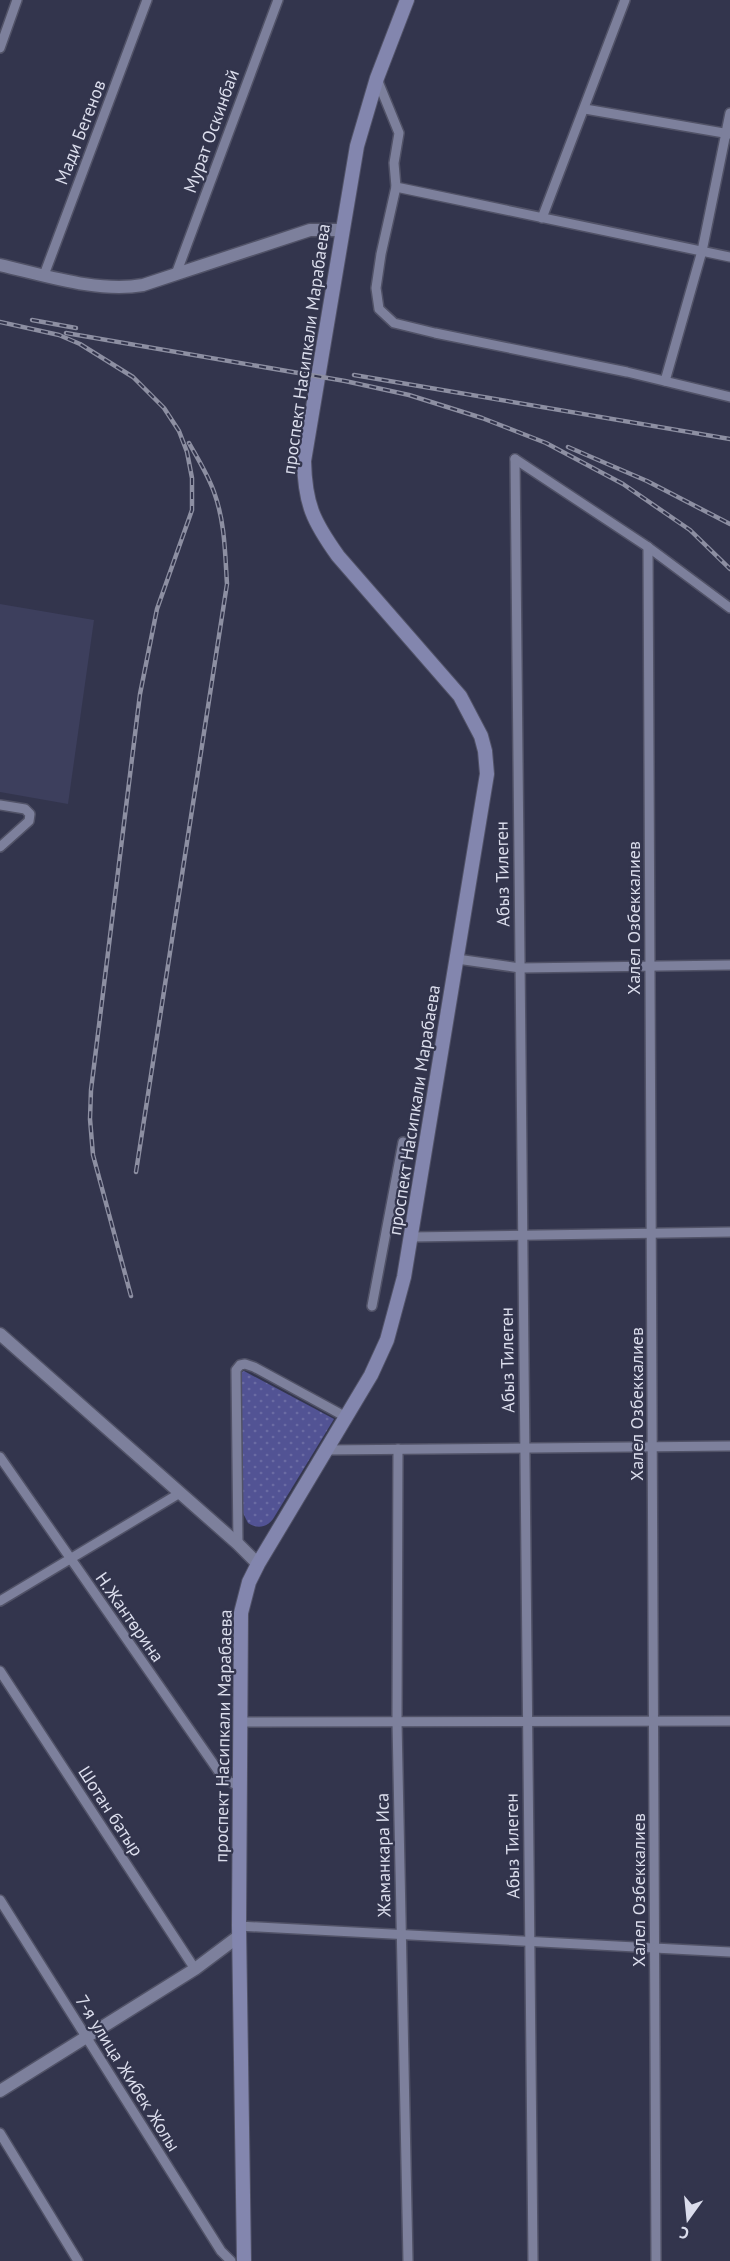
<svg xmlns="http://www.w3.org/2000/svg" width="730" height="2261" font-family="'PT Sans',sans-serif">
  <defs>
    <pattern id="park-dots" width="8" height="8" patternUnits="userSpaceOnUse" patternTransform="scale(1.5)"><rect width="8" height="8" fill="#525394"/><path d="M2 2h.1M6 6h.1" fill="none" stroke="#6a6ba3" stroke-width="1.8" stroke-linecap="round"/></pattern>
  </defs>
  <rect width="100%" height="100%" fill="#33354d"/>
  <polygon fill="#3d3f5d" points="0,604 94,620 68,804 0,792"/>
  <path fill="url(#park-dots)" d="M244,1371l90,48 -61,100c-7,9 -16,10 -25,4l-7,-14 1,-137z"/>
  <g fill="none" stroke-linecap="round" stroke-linejoin="round">
    <defs>
      <g id="minor">
        <polyline points="0,48 17,0"/>
        <polyline points="377,79 399,133 394,163 396,187 730,257"/>
        <polyline points="585,109 730,134"/>
        <polyline points="396,187 381,254 376,288 379,309 394,323 435,333 627,372 730,397"/>
        <polyline points="542,218 625,0"/>
        <polyline points="176,274 278,0"/>
        <polyline points="44,275 147,0"/>
        <polyline points="665,381 702,251 730,113"/>
        <polyline points="515,459 533,2261"/>
        <polyline points="515,459 648,547 730,608"/>
        <polyline points="648,547 656,2261"/>
        <polyline points="0,805 25,809 30,814 29,821 0,847"/>
        <polyline points="457,959 520,968 730,965"/>
        <polyline points="411,1237 730,1232"/>
        <polyline points="372,1306 403,1142"/>
        <polyline points="398,1449 397,1722 408,2261"/>
        <polyline points="326,1450 730,1446"/>
        <polyline points="0,1457 224,1779 241,1787"/>
        <polyline points="238,1544 236,1370 240,1365 245,1364 254,1367 346,1417"/>
        <polyline points="0,1601 180,1493"/>
        <polyline points="0,1671 195,1969"/>
        <polyline points="242,1722 730,1721"/>
        <polyline points="0,1900 221,2251 231,2261"/>
        <polyline points="239,1926 730,1952"/>
        <polyline points="0,2133 78,2261"/>
      </g>
      <g id="tertiary">
        <path d="M0,265c44,10 98,28 143,20l167,-55h31"/>
        <polyline points="0,1334 238,1544 258,1564"/>
        <polyline points="0,2091 195,1969 239,1936"/>
      </g>
      <path id="secondary" d="M244,2261l-5,-335 2,-313 8,-31 9,-18 113,-189 16,-35 17,-63 83,-503 -2,-23 -4,-15 -21,-40 -122,-140c-25,-35 -33,-52 -34,-95l53,-315 20,-68 30,-78"/>
    </defs>
    <use href="#minor" stroke="#515267" stroke-width="12"/>
    <use href="#tertiary" stroke="#515267" stroke-width="15"/>
    <use href="#secondary" stroke="#515267" stroke-width="16"/>
    <use href="#minor" stroke="#7d809c" stroke-width="9"/>
    <use href="#tertiary" stroke="#7d809c" stroke-width="12"/>
    <use href="#secondary" stroke="#8386ae" stroke-width="14"/>
    <defs>
      <g id="rail">
        <polyline points="32,320 76,328"/>
        <polyline points="0,322 59,335 80,344 133,377 164,408 179,431 187,452 192,478 192,510 157,609 140,694 91,1090 90,1119 93,1155 131,1296"/>
        <polyline points="66,333 345,381 409,395 482,418 546,443 623,484 690,530 730,569"/>
        <polyline points="354,375 730,439"/>
        <polyline points="568,447 647,481 730,524"/>
        <path d="M136,1172l91,-588c-2,-31 -2,-62 -13,-92 -6,-17 -16,-33 -25,-49"/>
      </g>
    </defs>
    <use href="#rail" stroke="#8d8fa2" stroke-width="4.5"/>
    <use href="#rail" stroke="#33354d" stroke-width="2" stroke-dasharray="7" stroke-linecap="butt"/>
  </g>
  <g text-anchor="middle" dominant-baseline="central" stroke-width="4.5" stroke-linejoin="round" paint-order="stroke">
    <g font-size="18" fill="#dbddec" stroke="#33354d">
      <text transform="translate(211 131) rotate(-70)">Мурат Оскинбай</text>
      <text transform="translate(80 132) rotate(-69)">Мади Бегенов</text>
      <text transform="translate(306 349) rotate(-82)">проспект Насипкали Марабаева</text>
      <text transform="translate(502 874) rotate(-91)">Абыз Тилеген</text>
      <text transform="translate(633 918) rotate(-90)">Халел Озбеккалиев</text>
      <text transform="translate(414 1110) rotate(-81)">проспект Насипкали Марабаева</text>
      <text transform="translate(507 1360) rotate(-91)">Абыз Тилеген</text>
      <text transform="translate(636 1404) rotate(-90)">Халел Озбеккалиев</text>
      <text transform="translate(130 1617) rotate(55)">Н.Жантөрина</text>
      <text transform="translate(223 1736) rotate(-89)">проспект Насипкали Марабаева</text>
      <text transform="translate(111 1811) rotate(57)">Шотан батыр</text>
      <text transform="translate(512 1846) rotate(-91)">Абыз Тилеген</text>
      <text transform="translate(383 1855) rotate(-91)">Жаманкара Иса</text>
      <text transform="translate(638 1890) rotate(-90)">Халел Озбеккалиев</text>
      <text transform="translate(128 2073) rotate(58)">7-я улица Жибек Жолы</text>
    </g>
  </g>
  <g transform="translate(688 2219) rotate(195)" stroke="#33354d" stroke-width="4.5" paint-order="stroke">
  <path d="M0-4.5L10 22L0 15L-10 22Z" fill="#dbddec"/>
  <text y="-9" font-size="16" font-weight="bold" text-anchor="middle" fill="#dbddec">С</text>
  </g>
</svg>
